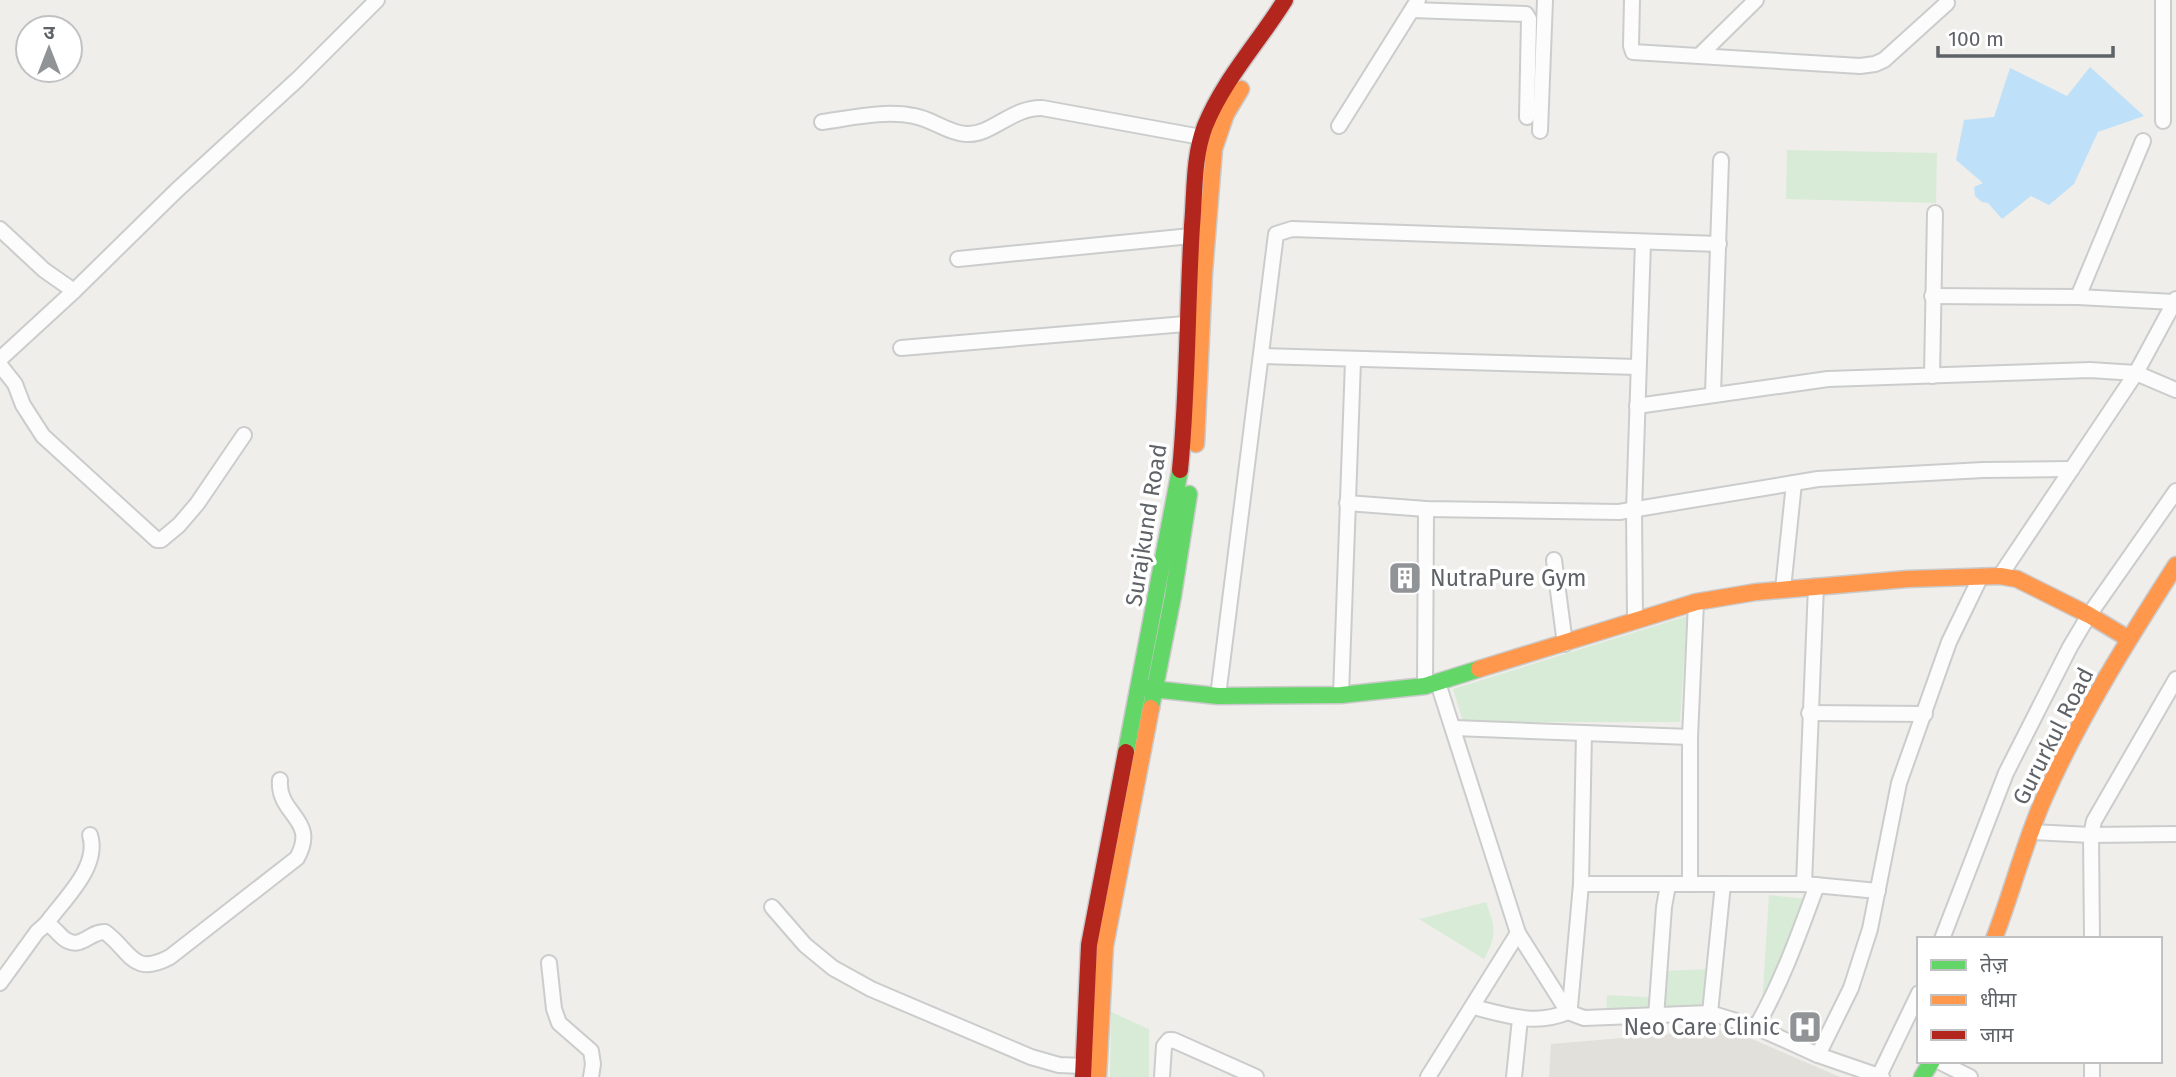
<svg xmlns="http://www.w3.org/2000/svg" width="2176" height="1077" font-family="'Fira Sans','Noto Sans Devanagari',sans-serif">
  <rect width="100%" height="100%" fill="#efeeea"/>
  <polygon fill="#e2e0da" points="1729,1029 1840,1077 1549,1077 1551,1044"/>
  <g fill="#d8ebd6">
    <polygon points="1787,150 1937,153 1936,203 1786,199"/>
    <polygon points="1687,616 1680,722 1463,722 1453,689"/>
    <polygon points="1769,895 1815,900 1761,1021"/>
    <path d="M1486,902c9,26 12,32 -2,57l-65,-40z"/>
    <polygon points="1709,969 1707,1008 1606,1014 1607,995 1662,998 1663,971"/>
    <polygon points="1111,1012 1149,1029 1149,1077 1110,1077"/>
  </g>
  <polygon fill="#bfe0f9" points="2090,67 2144,116 2098,132 2074,184 2049,205 2031,196 2002,219 1988,203 1982,202 1975,196 1974,187 1983,183 1956,160 1964,120 1994,117 2010,68 2067,96"/>
  <g fill="none" stroke-linecap="round" stroke-linejoin="round">
    <defs>
      <g id="street">
        <polyline points="1632,0 1631,46 1633,52 1860,66 1875,64 1884,60 1947,3"/>
        <polyline points="1412,10 1526,14 1529,19 1527,117"/>
        <polyline points="1700,55 1756,0"/>
        <polyline points="2163,121 2163,0"/>
        <path d="M822,122c29,-4 63,-12 92,-6 18,3 34,17 52,18 25,2 46,-27 76,-26l159,29"/>
        <polyline points="1339,126 1418,0"/>
        <polyline points="1540,131 1545,0"/>
        <polyline points="0,229 44,270 74,291"/>
        <polyline points="958,259 1191,236"/>
        <polyline points="1932,296 2078,297 2174,302"/>
        <polyline points="2078,297 2143,141"/>
        <polyline points="901,348 1197,323"/>
        <polyline points="1262,356 1637,367"/>
        <polyline points="0,359 74,291 177,190 298,79 377,0"/>
        <polyline points="0,365 15,384 23,405 43,436 157,540 161,540 179,525 197,504 244,435"/>
        <polyline points="1932,376 1935,213"/>
        <polyline points="1713,393 1721,160"/>
        <polyline points="1637,406 1828,379 2090,370 2136,373 2176,390"/>
        <polyline points="1347,503 1426,509 1619,512 1818,479 1983,470 2072,469"/>
        <polyline points="1554,560 1565,644"/>
        <polyline points="2000,576 2136,373 2176,299"/>
        <polyline points="1783,589 1794,483"/>
        <polyline points="1635,619 1634,511 1643,242"/>
        <polyline points="1438,683 1518,933 1568,1012 1584,1018 1710,1013 1756,1027 1818,1055 1882,1077"/>
        <polyline points="1425,686 1426,509"/>
        <polyline points="1341,695 1353,361"/>
        <polyline points="1218,696 1276,234 1292,229 1719,244"/>
        <polyline points="1809,713 1925,714"/>
        <polyline points="1454,728 1690,737"/>
        <polyline points="2030,832 2091,835 2176,834"/>
        <polyline points="1581,884 1804,884 1878,891"/>
        <polyline points="1690,884 1690,737 1696,602"/>
        <polyline points="1804,884 1816,586"/>
        <polyline points="772,907 805,945 833,968 871,989 1031,1057 1059,1065 1083,1066"/>
        <path d="M46,924c18,-25 54,-57 44,-89"/>
        <polyline points="1942,939 2006,773 2070,647 2089,615 2176,491"/>
        <polyline points="2092,939 2091,835 2094,821 2176,679"/>
        <polyline points="549,963 554,1009 559,1023 591,1051 593,1064 591,1077"/>
        <path d="M0,983l37,-51 9,-8c10,3 13,13 22,17 14,7 23,-10 37,-9 26,19 27,45 65,25l127,-99c22,-39 -20,-43 -17,-78"/>
        <path d="M1473,1007c33,8 62,19 95,5l2,-5 11,-123 3,-151"/>
        <polyline points="1710,1013 1723,884"/>
        <polyline points="1656,1017 1664,907 1668,885"/>
        <path d="M1756,1027c26,-45 43,-93 61,-142"/>
        <polyline points="1818,1055 1851,988 1870,929 1899,783 1949,642 1981,576"/>
        <polyline points="1938,1061 1970,1077"/>
        <polyline points="2092,1061 2092,1077"/>
        <polyline points="1879,1076 1919,993"/>
        <polyline points="1162,1077 1164,1046 1169,1040 1173,1040 1256,1077"/>
        <polyline points="1428,1077 1518,933"/>
        <polyline points="1514,1077 1520,1019"/>
      </g>
      <g id="fast">
        <polyline points="1143,688 1218,696 1341,695 1425,686 1479,669"/>
        <polyline points="1151,708 1173,596 1189,494"/>
        <polyline points="1126,752 1180,470"/>
        <polyline points="1922,1077 1932,1061"/>
      </g>
      <g id="slow">
        <polyline points="1196,444 1204,273 1214,149 1226,114 1241,89"/>
        <polyline points="1479,669 1696,602 1756,592 1907,579 2000,576 2017,579 2089,615 2129,639"/>
        <path d="M1994,939c18,-47 30,-95 50,-141 36,-82 84,-158 132,-233"/>
        <polyline points="1098,1077 1105,946 1151,708"/>
      </g>
      <g id="jam">
        <path d="M1180,470c8,-81 7,-163 12,-244 3,-33 1,-69 13,-100 19,-47 54,-84 80,-126"/>
        <polyline points="1083,1077 1089,945 1126,752"/>
      </g>
    </defs>
    <use href="#street" stroke="#cbcccc" stroke-width="18"/>
    <use href="#fast" stroke="#cacacb" stroke-width="19"/>
    <use href="#slow" stroke="#cacacb" stroke-width="19"/>
    <use href="#jam" stroke="#cacacb" stroke-width="19"/>
    <use href="#street" stroke="#fdfcfc" stroke-width="14"/>
    <use href="#fast" stroke="#63d668" stroke-width="16"/>
    <use href="#slow" stroke="#ff974d" stroke-width="16"/>
    <use href="#jam" stroke="#b3261e" stroke-width="16"/>
  </g>
  <defs>
    <symbol id="building-square" viewBox="-11 -11 22 22"><rect x="-9" y="-9" width="18" height="18" rx="4" fill="#919496" stroke="#fff"/><path d="M-4-6H4V6H1V3H-1V6H-4ZM-2.5-4.3h1.7v1.8h-1.7ZM.8-4.3h1.7v1.8H.8ZM-2.5-1h1.7V.8h-1.7ZM.8-1h1.7V.8H.8Z" fill="#fff"/></symbol>
    <symbol id="hospital-square" viewBox="-11 -11 22 22"><rect x="-9" y="-9" width="18" height="18" rx="4" fill="#919496" stroke="#fff"/><path d="M-5-5h3v3.5h4V-5h3V5h-3V1.5h-4V5h-3Z" fill="#fff"/></symbol>
  </defs>
  <g fill-rule="evenodd">
    <use href="#building-square" x="1386" y="559" width="38" height="38"/>
    <use href="#hospital-square" x="1786" y="1008" width="38" height="38"/>
  </g>
  <g text-anchor="middle" dominant-baseline="central" stroke-width="7" stroke-linejoin="round" paint-order="stroke">
    <g font-size="23" fill="#5f6368" stroke="#fff">
      <text transform="translate(1146 525) rotate(-81)">Surajkund Road</text>
      <text transform="translate(2053 736) rotate(-63)">Gururkul Road</text>
    </g>
    <g font-size="23" fill="#5f6368" stroke="#fff" text-anchor="start">
      <text x="1430" y="578">NutraPure Gym</text>
      <text x="1780" y="1027" text-anchor="end">Neo Care Clinic</text>
    </g>
  </g>
  <rect x="1917" y="937" width="245" height="126" fill="#ffffff" stroke="#bfc1c3" stroke-width="2"/>
  <rect x="1931" y="960" width="35" height="10" fill="#63d668" stroke="#bfc1c3" stroke-width="2"/>
  <text x="1980" y="972" font-size="21" fill="#5f6368">तेज़</text>
  <rect x="1931" y="995" width="35" height="10" fill="#ff974d" stroke="#bfc1c3" stroke-width="2"/>
  <text x="1980" y="1007" font-size="21" fill="#5f6368">धीमा</text>
  <rect x="1931" y="1030" width="35" height="10" fill="#b3261e" stroke="#bfc1c3" stroke-width="2"/>
  <text x="1980" y="1042" font-size="21" fill="#5f6368">जाम</text>
  <g transform="translate(49 49)"><circle r="33" fill="#ffffff" stroke="#bfc1c3" stroke-width="2"/>
  <path d="M0-5L12 26L0 18L-12 26Z" fill="#919496"/>
  <text y="-10" font-size="19" font-weight="bold" text-anchor="middle" fill="#5f6368">उ</text>
  </g>
  <path d="M1938 46v10h175v-10" fill="none" stroke="#5f6368" stroke-width="3.5"/>
  <text x="1948" y="46" font-size="21" fill="#5f6368" stroke="#ffffff" stroke-width="5" paint-order="stroke">100 m</text>
</svg>
